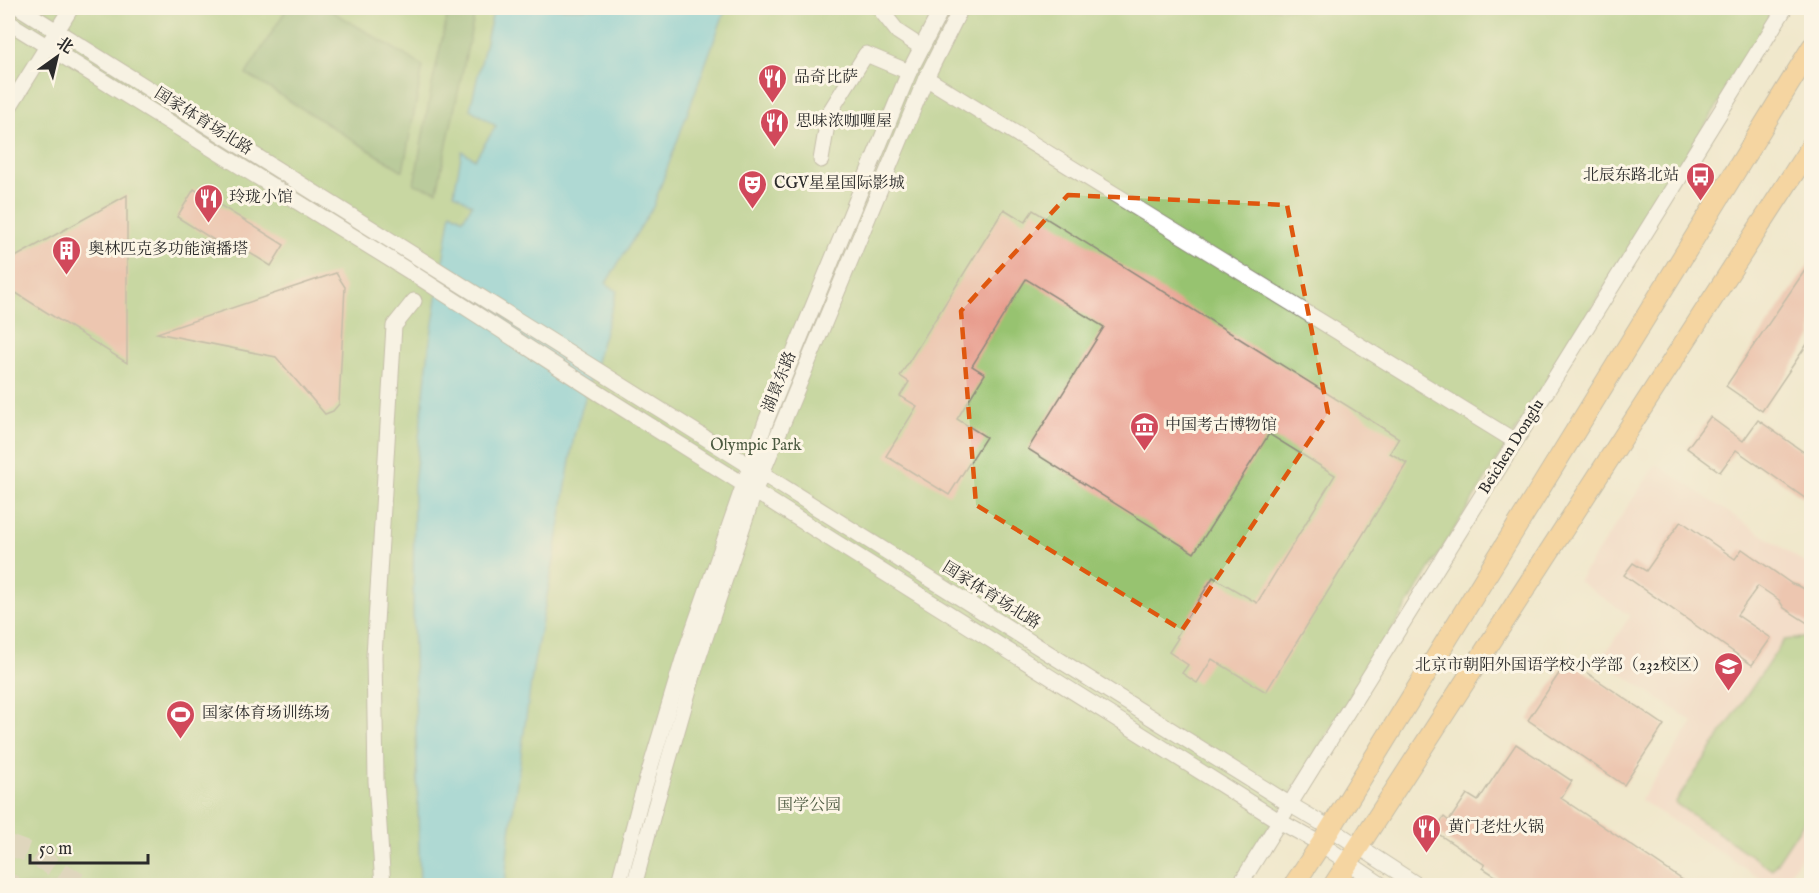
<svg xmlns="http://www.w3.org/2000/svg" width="1819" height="893" font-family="'IM FELL English','Noto Serif SC',serif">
  <rect width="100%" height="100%" fill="#fcf5e5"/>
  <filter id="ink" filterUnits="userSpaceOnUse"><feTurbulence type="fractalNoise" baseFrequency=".0167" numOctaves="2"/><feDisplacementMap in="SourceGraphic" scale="12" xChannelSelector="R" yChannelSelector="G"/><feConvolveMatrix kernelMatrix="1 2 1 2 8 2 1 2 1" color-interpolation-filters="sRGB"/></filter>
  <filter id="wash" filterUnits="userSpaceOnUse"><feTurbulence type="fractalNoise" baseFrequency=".008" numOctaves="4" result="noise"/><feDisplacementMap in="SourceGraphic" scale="24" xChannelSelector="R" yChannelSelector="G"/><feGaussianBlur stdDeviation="1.35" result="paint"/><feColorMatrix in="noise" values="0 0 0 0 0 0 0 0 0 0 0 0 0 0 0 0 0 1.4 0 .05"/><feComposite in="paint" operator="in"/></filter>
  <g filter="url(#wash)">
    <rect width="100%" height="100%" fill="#f0e8cc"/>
    <polygon fill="#f6d1c5" points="1656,464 1811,567 1811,842 1782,885 1770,885 1641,800 1693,722 1601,660 1630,616 1578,581"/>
    <g fill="#97c370" stroke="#61774e" stroke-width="1.5">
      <polygon points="8,8 1778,8 1233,886 8,885"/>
      <polygon points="1811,637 1811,811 1772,870 1675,803 1784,640"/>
    </g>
    <g fill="#79a962" stroke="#526a46" stroke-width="1.5">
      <polygon points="287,8 327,8 423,66 403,171 246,74"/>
      <polygon points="449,8 476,8 437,191 414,184 433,80"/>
    </g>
    <polygon fill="#5fc7db" stroke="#457983" stroke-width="1.5" points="494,8 726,8 653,207 606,283 617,291 574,435 555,554 533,668 508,847 505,885 420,886 413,613 414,485 429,348 451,212 463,219 472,205 454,193 462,151 475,159 496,126 470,109"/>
    <g id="blocks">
      <g fill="#e89e8f">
        <polygon points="194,189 284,245 271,266 245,250 241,257 177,217"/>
        <polygon points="127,195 127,363 8,288 8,261"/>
        <polygon points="1004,209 1025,222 1033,210 1399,438 1390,453 1407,463 1266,692 1212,659 1197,683 1182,673 1188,665 1169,652 1178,638 1176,637 1213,577 1257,603 1335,475 1269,434 1194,553 1028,449 1104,327 1026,279 972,366 985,374 957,419 986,437 949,495 886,456 917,406 900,396 909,382 900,376"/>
        <polygon points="1812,260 1812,337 1762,411 1726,386"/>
        <polygon points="336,273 345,287 339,404 333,411 325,414 276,357 157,333"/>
        <polygon points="1710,417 1743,441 1758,420 1812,458 1812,503 1736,450 1720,472 1687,448"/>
        <polygon points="1681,521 1735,559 1742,549 1792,584 1801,587 1812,594 1812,626 1784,608 1779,600 1758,586 1737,615 1771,638 1752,665 1624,575 1633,563 1646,571"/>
        <polygon points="1568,660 1664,725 1624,785 1528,720"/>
        <polygon points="1516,744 1572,781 1561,798 1690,885 1509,885 1483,868 1485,865 1434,831 1444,817 1449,821 1467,794 1478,801"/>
      </g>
    </g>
  </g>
  <g filter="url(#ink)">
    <use href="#blocks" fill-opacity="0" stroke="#8e8a7c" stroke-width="1.5"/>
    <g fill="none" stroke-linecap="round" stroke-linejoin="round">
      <g stroke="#c9c2ac" stroke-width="20" stroke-dasharray="20 10" stroke-linecap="butt">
        <polyline points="8,845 33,854 84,886"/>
        <polyline points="8,883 16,886"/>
      </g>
      <defs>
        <g id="minor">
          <polyline points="20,8 1289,804 1330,828 1419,886"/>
          <polyline points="879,8 898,32 921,47"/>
          <polyline points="8,22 417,276 600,394 1279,821 1321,844 1383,886"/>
          <polyline points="926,78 1515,441"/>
          <polyline points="8,109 71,8"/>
          <polyline points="821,160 829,113 866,54 909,72"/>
          <polyline points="383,886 376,781 374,656 394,326 414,301"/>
          <polyline points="618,886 640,802 684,656 766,421 909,72 942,8"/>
          <polyline points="634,886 655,807 697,662 755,490 926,78 961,8"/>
          <polyline points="1239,886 1785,8"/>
        </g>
        <g id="major">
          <polyline points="1293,886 1321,844 1812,47"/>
          <polyline points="1333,886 1812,145"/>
        </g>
      </defs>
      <use href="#minor" stroke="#8e8a7c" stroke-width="17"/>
      <use href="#major" stroke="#8e8a7c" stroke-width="22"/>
      <use href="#minor" stroke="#fff" stroke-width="15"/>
      <use href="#major" stroke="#fabe6d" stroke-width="20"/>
    </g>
  </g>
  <path d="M0 0H1819V893H0ZM1068,195l219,10 41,208 -146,217 -206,-125 -15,-194z" fill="#f0e8cc" fill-opacity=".55" fill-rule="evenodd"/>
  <path fill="none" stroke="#df570e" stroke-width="4.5" stroke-dasharray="12 8" stroke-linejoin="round" d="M1068,195l219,10 41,208 -146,217 -206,-125 -15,-194z"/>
  <defs>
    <symbol id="restaurant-pin" viewBox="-11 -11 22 30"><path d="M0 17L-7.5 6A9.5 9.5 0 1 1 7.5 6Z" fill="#d1495b" stroke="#fcf5e5"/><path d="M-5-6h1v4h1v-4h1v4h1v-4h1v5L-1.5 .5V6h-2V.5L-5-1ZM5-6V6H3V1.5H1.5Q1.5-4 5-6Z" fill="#fff"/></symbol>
    <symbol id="bus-pin" viewBox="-11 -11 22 30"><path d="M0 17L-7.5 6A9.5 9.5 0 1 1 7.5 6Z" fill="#d1495b" stroke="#fcf5e5"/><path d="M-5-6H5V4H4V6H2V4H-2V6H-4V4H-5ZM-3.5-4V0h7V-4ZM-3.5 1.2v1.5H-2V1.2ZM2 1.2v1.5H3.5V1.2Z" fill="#fff"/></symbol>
    <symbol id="theatre-pin" viewBox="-11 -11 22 30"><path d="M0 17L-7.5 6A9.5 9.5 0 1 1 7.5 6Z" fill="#d1495b" stroke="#fcf5e5"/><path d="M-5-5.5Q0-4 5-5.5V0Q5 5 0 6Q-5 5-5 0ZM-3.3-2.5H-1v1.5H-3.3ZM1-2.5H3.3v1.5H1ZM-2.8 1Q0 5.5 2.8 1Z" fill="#fff"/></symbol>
    <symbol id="building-pin" viewBox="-11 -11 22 30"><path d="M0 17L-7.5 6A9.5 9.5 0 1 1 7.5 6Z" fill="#d1495b" stroke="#fcf5e5"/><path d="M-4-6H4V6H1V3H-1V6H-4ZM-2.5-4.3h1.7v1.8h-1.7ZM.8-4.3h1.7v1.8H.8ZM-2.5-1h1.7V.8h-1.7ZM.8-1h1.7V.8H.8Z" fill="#fff"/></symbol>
    <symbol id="museum-pin" viewBox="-11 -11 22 30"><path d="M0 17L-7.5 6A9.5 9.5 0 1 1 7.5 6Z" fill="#d1495b" stroke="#fcf5e5"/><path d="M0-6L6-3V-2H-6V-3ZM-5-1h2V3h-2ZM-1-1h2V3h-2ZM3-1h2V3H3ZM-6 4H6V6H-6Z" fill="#fff"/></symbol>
    <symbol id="school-pin" viewBox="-11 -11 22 30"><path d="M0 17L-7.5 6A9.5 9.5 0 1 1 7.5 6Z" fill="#d1495b" stroke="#fcf5e5"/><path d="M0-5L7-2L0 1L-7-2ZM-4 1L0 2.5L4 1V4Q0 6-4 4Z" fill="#fff"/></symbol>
    <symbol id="stadium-pin" viewBox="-11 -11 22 30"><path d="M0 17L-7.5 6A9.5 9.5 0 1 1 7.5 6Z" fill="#d1495b" stroke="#fcf5e5"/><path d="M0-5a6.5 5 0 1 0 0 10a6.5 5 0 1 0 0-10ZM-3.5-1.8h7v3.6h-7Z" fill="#fff"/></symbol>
  </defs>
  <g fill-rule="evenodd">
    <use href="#restaurant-pin" x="756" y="62" width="33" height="45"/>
    <use href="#restaurant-pin" x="758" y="106" width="33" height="45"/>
    <use href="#bus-pin" x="1684" y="160" width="33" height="45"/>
    <use href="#theatre-pin" x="736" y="168" width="33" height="45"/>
    <use href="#restaurant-pin" x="192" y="182" width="33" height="45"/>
    <use href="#building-pin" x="50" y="234" width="33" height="45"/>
    <use href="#museum-pin" x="1128" y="410" width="33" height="45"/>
    <use href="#school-pin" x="1712" y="650" width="33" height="45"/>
    <use href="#stadium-pin" x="164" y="698" width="33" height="45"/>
    <use href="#restaurant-pin" x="1410" y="812" width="33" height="45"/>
  </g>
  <g text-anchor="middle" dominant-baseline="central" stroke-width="6" stroke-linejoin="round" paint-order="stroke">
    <g font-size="16" fill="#2b2b2b" stroke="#fcf5e5" text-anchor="start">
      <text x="794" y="78">品奇比萨</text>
      <text x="796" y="122">思味浓咖喱屋</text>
      <text x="1679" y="176" text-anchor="end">北辰东路北站</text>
      <text x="774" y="184">CGV星星国际影城</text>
      <text x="229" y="198">玲珑小馆</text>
      <text x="88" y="250">奥林匹克多功能演播塔</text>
      <text x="1165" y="426">中国考古博物馆</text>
      <text x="1708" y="666" text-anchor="end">北京市朝阳外国语学校小学部（232校区）</text>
      <text x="202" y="714">国家体育场训练场</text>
      <text x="1448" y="828">黄门老灶火锅</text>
    </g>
    <g font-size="16" fill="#2b2b2b" stroke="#fcf5e5">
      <text transform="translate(203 122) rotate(32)">国家体育场北路</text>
      <text transform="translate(780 382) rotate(-68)">湖景东路</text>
      <text transform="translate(1512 447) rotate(-58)">Beichen Donglu</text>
      <text transform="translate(991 596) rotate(32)">国家体育场北路</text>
    </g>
    <g font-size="16" fill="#4b5940" stroke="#fcf5e5">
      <text x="756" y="446">Olympic Park</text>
      <text x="809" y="806">国学公园</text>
    </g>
  </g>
  <rect width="1819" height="893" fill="none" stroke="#fcf5e5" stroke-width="30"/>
  <g transform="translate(57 57) rotate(34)" stroke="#fcf5e5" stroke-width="4.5" paint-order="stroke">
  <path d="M0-4.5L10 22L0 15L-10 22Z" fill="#2b2b2b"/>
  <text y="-9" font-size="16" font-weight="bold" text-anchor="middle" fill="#2b2b2b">北</text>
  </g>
  <path d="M30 854v9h118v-9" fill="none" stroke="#2b2b2b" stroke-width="3"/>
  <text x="39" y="854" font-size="18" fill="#2b2b2b" stroke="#fcf5e5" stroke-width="4.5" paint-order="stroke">50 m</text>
</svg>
